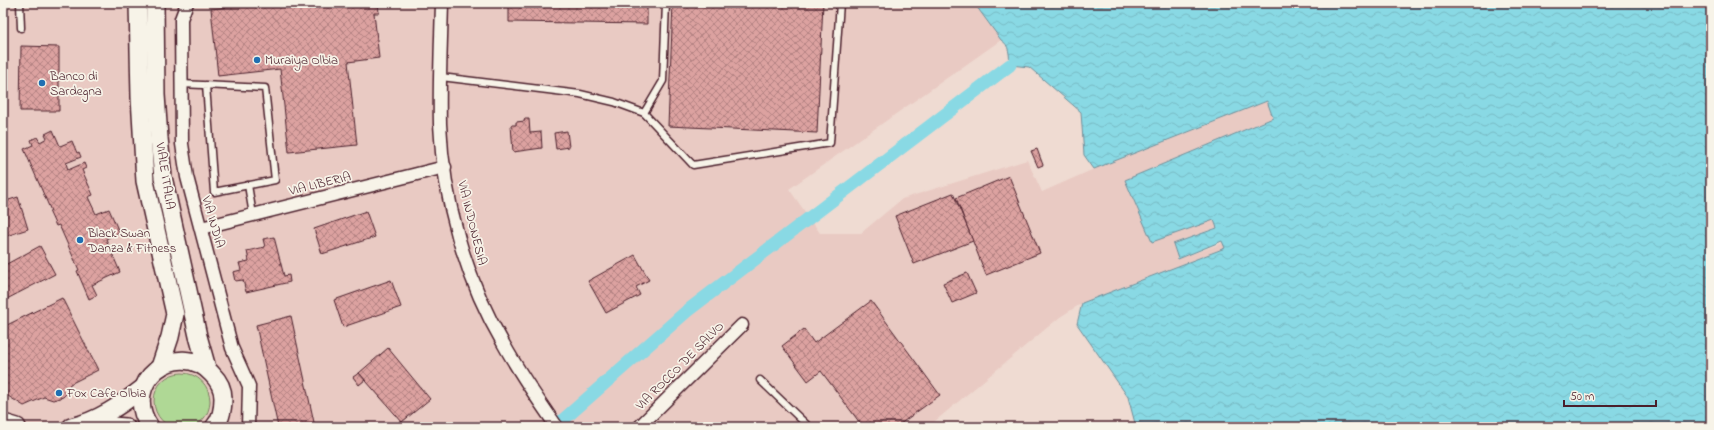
<svg xmlns="http://www.w3.org/2000/svg" width="1714" height="430" font-family="'Indie Flower',sans-serif">
  <defs>
    <pattern id="water-waves" width="16" height="10" patternUnits="userSpaceOnUse"><rect width="16" height="10" fill="#89d9e4"/><path d="M0 5q4-4 8 0t8 0" fill="none" stroke="#78bac4"/></pattern>
    <pattern id="building-cross-hatch" width="8" height="8" patternUnits="userSpaceOnUse"><rect width="8" height="8" fill="#dca2a0"/><path d="M0 0l8 8M0 8l8-8" fill="none" stroke="#b48383"/></pattern>
  </defs>
  <rect width="100%" height="100%" fill="#efdbd2"/>
  <filter id="ink" filterUnits="userSpaceOnUse"><feTurbulence type="fractalNoise" baseFrequency=".025" numOctaves="2"/><feDisplacementMap in="SourceGraphic" scale="8" xChannelSelector="R" yChannelSelector="G"/><feConvolveMatrix kernelMatrix="1 2 1 2 8 2 1 2 1" color-interpolation-filters="sRGB"/></filter>
  <g filter="url(#ink)">
    <polygon fill="#e9cac3" points="3,3 974,3 1001,40 789,189 820,233 861,233 902,199 1027,160 1042,192 1094,169 1267,101 1274,118 1125,180 1214,220 1217,227 1173,244 1178,259 1223,243 1225,248 1082,303 1060,317 928,427 3,427"/>
    <circle fill="#afd895" stroke="#7c7c60" cx="182" cy="401" r="28"/>
    <path fill="url(#water-waves)" stroke="#708f9a" d="M974,3h737v424h-575l-8,-30 -51,-73 5,-21 143,-55 -3,-7 -44,18 -5,-15 44,-16 -3,-8 -62,22 -27,-62 148,-62 -6,-17 -173,68 -10,-14 -3,-43 -52,-45 -19,-2c-1,-10 0,-20 -9,-25z"/>
    <g fill="none" stroke-linecap="round" stroke-linejoin="round">
      <polyline stroke="#89d9e4" stroke-width="13" points="555,427 687,311 1010,65"/>
    </g>
    <g fill="url(#building-cross-hatch)" stroke="#4a1f2b">
      <polygon points="267,3 378,3 379,13 374,13 379,58 348,62 357,145 289,152 280,69 218,76 211,9"/>
      <polygon points="509,3 647,3 647,24 509,22"/>
      <polygon points="673,3 823,3 817,133 668,126"/>
      <polygon points="21,46 59,47 59,111 20,111"/>
      <polygon points="524,119 529,119 530,133 541,132 542,148 513,152 511,125 516,125 516,122 525,121"/>
      <polygon points="53,130 60,146 72,141 77,153 79,152 81,157 66,163 68,170 84,163 86,168 82,170 93,195 88,197 96,214 109,209 119,232 106,239 120,272 92,285 97,295 89,299 77,271 79,270 59,225 56,226 49,211 51,211 24,149 33,145 31,140 37,137 40,142 47,138 45,134"/>
      <polygon points="567,131 569,147 556,149 554,133"/>
      <polygon points="1037,149 1043,165 1038,167 1031,151"/>
      <polygon points="1009,176 1040,253 986,275 956,198"/>
      <polygon points="953,193 973,241 914,264 895,216"/>
      <polygon points="18,197 28,229 3,237 3,202"/>
      <polygon points="366,211 375,237 322,254 314,229"/>
      <polygon points="274,237 284,276 289,275 290,282 246,292 243,280 235,281 233,272 241,270 239,263 249,261 247,251 265,247 263,239"/>
      <polygon points="40,246 55,274 3,301 3,266"/>
      <polygon points="635,255 649,280 636,287 640,295 606,313 588,281"/>
      <polygon points="967,273 976,293 952,303 943,283"/>
      <polygon points="391,280 401,307 343,327 334,300"/>
      <polygon points="62,298 98,370 70,384 67,393 63,397 53,400 44,397 24,406 8,396 3,386 3,327"/>
      <polygon points="871,301 940,395 896,427 863,427 821,371 808,381 782,346 804,329 814,343"/>
      <polygon points="291,316 315,427 278,427 256,325"/>
      <polygon points="388,348 430,399 402,422 359,373"/>
      <polygon points="359,373 365,380 359,385 353,377"/>
    </g>
    <g fill="none" stroke-linecap="round" stroke-linejoin="round">
      <defs>
        <g id="lane">
          <polyline points="20,3 21,28"/>
          <polyline points="441,77 580,94 614,102 644,113 693,165 830,143 840,3"/>
          <polyline points="181,84 265,88 275,180 214,192 206,85"/>
          <polyline points="644,113 663,81 666,3"/>
          <polyline points="248,185 253,215"/>
          <polyline points="760,380 809,427"/>
        </g>
        <g id="street">
          <polyline points="187,3 181,19 182,144 187,177 232,348 249,386 248,427"/>
          <path d="M442,3c-1,40 -3,81 -2,121 3,75 25,154 63,219 16,29 35,57 54,84"/>
          <polyline points="201,228 445,167"/>
          <polyline points="639,427 742,325"/>
        </g>
        <g id="secondary">
          <polyline points="138,3 140,97 145,181 175,314 170,337 160,367"/>
          <polyline points="155,3 156,95 159,138 163,177 198,336 207,368"/>
          <polyline points="85,424 126,427"/>
          <polyline points="3,425 7,424 17,427"/>
          <path d="M71,427c27,-6 50,-22 72,-39"/>
          <path d="M150,427c-31,-45 28,-90 62,-53 6,6 11,15 11,24 0,10 -1,21 -9,29"/>
        </g>
      </defs>
      <use href="#lane" stroke="#4a1f2b" stroke-width="9"/>
      <use href="#street" stroke="#4a1f2b" stroke-width="15"/>
      <use href="#secondary" stroke="#4a1f2b" stroke-width="20"/>
      <use href="#lane" stroke="#f7f3e8" stroke-width="6"/>
      <use href="#street" stroke="#f7f3e8" stroke-width="12"/>
      <use href="#secondary" stroke="#f7f3e8" stroke-width="17"/>
    </g>
  </g>
  <g fill="#1f6fb2" stroke="#f7f3e8" stroke-width="1.5">
    <circle cx="257" cy="60" r="4"/>
    <circle cx="42" cy="83" r="4"/>
    <circle cx="80" cy="240" r="4"/>
    <circle cx="59" cy="393" r="4"/>
  </g>
  <g text-anchor="middle" dominant-baseline="central" stroke-width="3.5" stroke-linejoin="round" paint-order="stroke">
    <g font-size="13" fill="#4a1f2b" stroke="#f7f3e8" text-anchor="start">
      <text x="265" y="60">Muraiya Olbia</text>
      <text x="50" y="76">Banco di<tspan x="50" dy="15">Sardegna</tspan></text>
      <text x="88" y="233">Black Swan<tspan x="88" dy="15">Danza &amp; Fitness</tspan></text>
      <text x="67" y="393">Fox Cafe Olbia</text>
    </g>
    <g font-size="13" fill="#4a1f2b" stroke="#f7f3e8">
      <text transform="translate(165 176) rotate(81)">VIALE ITALIA</text>
      <text transform="translate(320 184) rotate(-14)">VIA LIBERIA</text>
      <text transform="translate(213 222) rotate(74)">VIA INDIA</text>
      <text transform="translate(472 223) rotate(76)">VIA INDONESIA</text>
      <text transform="translate(680 366) rotate(-45)">VIA ROCCO DE SALVO</text>
    </g>
  </g>
  <rect width="1714" height="430" fill="none" stroke="#f7f3e8" stroke-width="16"/>
  <rect x="8" y="8" width="1698" height="414" fill="none" stroke="#4a1f2b" stroke-width="1.5" filter="url(#ink)"/>
  <path d="M1564 400v6h92v-6" fill="none" stroke="#4a1f2b" stroke-width="2"/>
  <text x="1570" y="400" font-size="12" fill="#4a1f2b" stroke="#f7f3e8" stroke-width="3" paint-order="stroke">50 m</text>
</svg>
